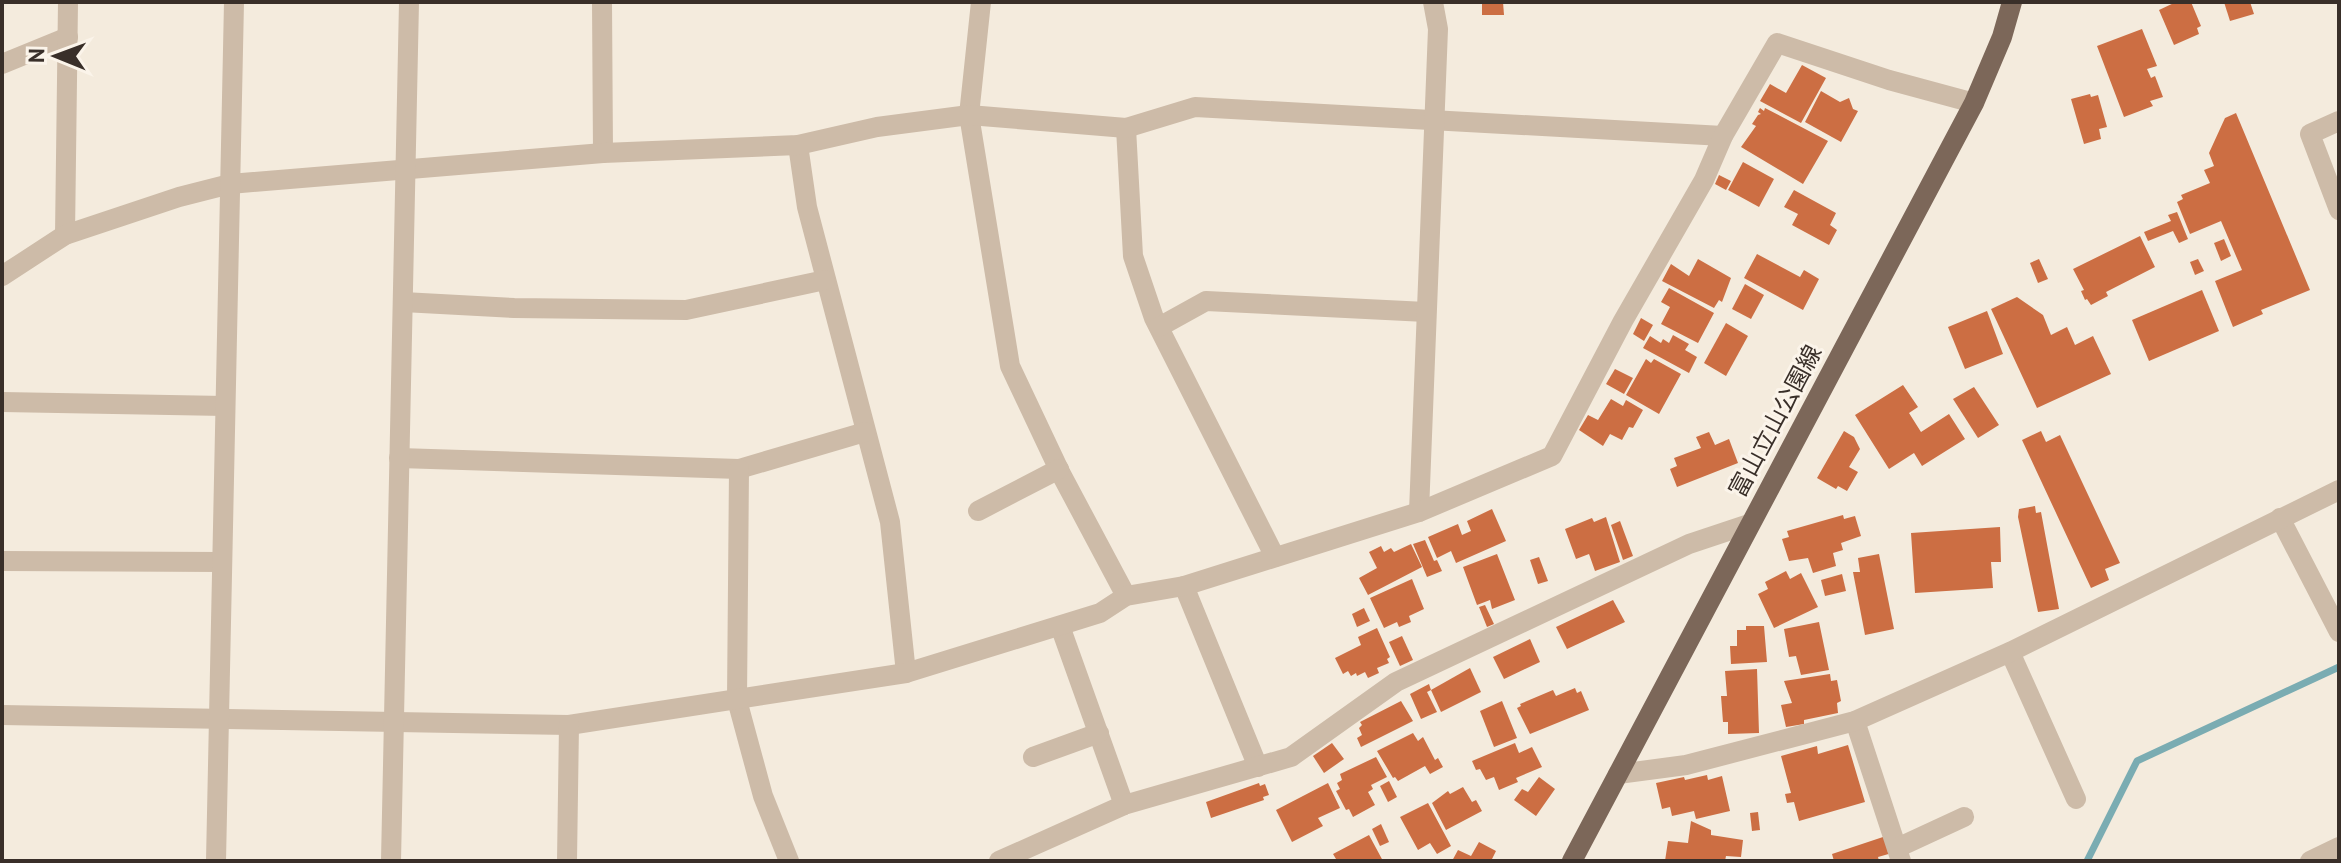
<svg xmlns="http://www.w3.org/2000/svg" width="2341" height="863" font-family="'PT Sans','Noto Sans JP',sans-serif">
  <rect width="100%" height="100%" fill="#f4ebdd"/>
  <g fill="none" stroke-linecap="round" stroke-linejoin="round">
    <polyline stroke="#7aacb2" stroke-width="7" points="2087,861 2137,761 2339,667"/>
  </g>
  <g fill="#cc6e43">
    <polygon points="1482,2 1503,2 1504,15 1482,15"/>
    <polygon points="2176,2 2191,2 2201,26 2197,28 2199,34 2174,45 2159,10"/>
    <polygon points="2224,2 2250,2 2254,14 2230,21"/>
    <polygon points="2142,29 2157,66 2147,69 2151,78 2155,76 2163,97 2150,101 2153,106 2124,117 2097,46"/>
    <polygon points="1802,65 1826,78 1801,123 1760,101 1770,84 1786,93"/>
    <polygon points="1821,91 1840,102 1849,98 1853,109 1858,111 1841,142 1805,122"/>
    <polygon points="2090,94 2091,97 2098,95 2107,127 2099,129 2101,139 2084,144 2071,99"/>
    <polygon points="1760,108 1764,111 1765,108 1828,141 1803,184 1741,147 1756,126 1752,124 1758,115 1761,114 1758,112"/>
    <polygon points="2236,113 2310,290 2261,310 2263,314 2233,327 2215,281 2242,270 2221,221 2190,234 2177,202 2183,199 2181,195 2210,183 2204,170 2214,166 2209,153 2225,118"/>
    <polygon points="1743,162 1774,179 1759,207 1728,190"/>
    <polygon points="1719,175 1731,181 1726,190 1715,184"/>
    <polygon points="1794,190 1836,213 1830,225 1837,230 1829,245 1792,225 1798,214 1784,207"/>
    <polygon points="2177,212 2188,239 2179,243 2173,231 2148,241 2144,232 2171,221 2168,215"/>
    <polygon points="2140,236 2155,267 2106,292 2108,296 2091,305 2087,299 2085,300 2081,291 2084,290 2073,269"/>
    <polygon points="2224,239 2231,256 2221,261 2214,243"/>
    <polygon points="1757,254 1800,277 1804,270 1819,279 1803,310 1744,278"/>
    <polygon points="1698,259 1731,278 1722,302 1719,300 1714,308 1662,281 1671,264 1689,276"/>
    <polygon points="2039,259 2048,279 2038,283 2030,263"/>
    <polygon points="2198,259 2204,271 2195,275 2190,262"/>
    <polygon points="1745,284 1764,295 1751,319 1732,309"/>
    <polygon points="1669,288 1714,313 1698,343 1661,324 1670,307 1661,302"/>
    <polygon points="2202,290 2219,331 2149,361 2132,320"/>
    <polygon points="2017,297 2043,315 2051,335 2067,327 2075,345 2093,336 2111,374 2037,408 1991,309"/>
    <polygon points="1987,311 2003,354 1965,369 1948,327"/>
    <polygon points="1641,318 1653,325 1644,341 1633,334"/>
    <polygon points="1726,323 1748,336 1726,376 1704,363"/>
    <polygon points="1673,335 1689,344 1685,350 1697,357 1689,373 1643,348 1650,336 1661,343 1663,339 1669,343"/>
    <polygon points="1646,359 1651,363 1654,359 1681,374 1659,414 1626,395"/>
    <polygon points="1615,369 1633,378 1624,394 1606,384"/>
    <polygon points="1903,385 1918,407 1909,413 1921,432 1949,414 1965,439 1922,466 1914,453 1889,469 1855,415"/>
    <polygon points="1974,387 1999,425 1978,438 1953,399"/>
    <polygon points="1611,399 1623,406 1626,400 1643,410 1633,428 1629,427 1622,440 1610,434 1603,446 1579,430 1588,415 1598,420"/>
    <polygon points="1844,431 1854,437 1860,449 1849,467 1858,472 1847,491 1838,486 1836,489 1817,478"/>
    <polygon points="2041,431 2046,442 2060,435 2120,563 2105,569 2109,580 2091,588 2022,440"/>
    <polygon points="1709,432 1715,445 1729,439 1738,463 1677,487 1670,469 1677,466 1674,458 1701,448 1696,437"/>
    <polygon points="2035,506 2036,513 2041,512 2059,609 2038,612 2018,517 2019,509"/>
    <polygon points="1492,509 1506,541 1456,563 1451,551 1437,558 1428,537 1458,524 1462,535 1471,531 1467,521"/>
    <polygon points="1843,515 1844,519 1855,516 1861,536 1841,543 1843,550 1833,553 1836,566 1813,573 1808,558 1789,561 1782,539 1789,537 1787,531"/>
    <polygon points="1606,517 1620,562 1595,571 1589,554 1576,559 1565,529 1592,518 1594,522"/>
    <polygon points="1620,521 1633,556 1623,560 1611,525"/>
    <polygon points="2000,527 2001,562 1991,562 1993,588 1915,593 1911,533"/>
    <polygon points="1425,540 1434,561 1437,560 1442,571 1427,577 1413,544"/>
    <polygon points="1411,544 1422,567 1368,595 1359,578 1377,568 1369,552 1381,546 1384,552 1391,548 1394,552"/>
    <polygon points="1497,554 1515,600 1492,609 1490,600 1477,605 1463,567"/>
    <polygon points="1879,554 1894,629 1865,635 1853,572 1860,572 1858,558"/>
    <polygon points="1539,557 1548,581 1538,584 1530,560"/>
    <polygon points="1786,571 1790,579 1801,573 1818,607 1774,628 1758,594 1768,589 1765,582"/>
    <polygon points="1842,574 1846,591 1825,596 1821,580"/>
    <polygon points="1412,579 1424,609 1409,616 1411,622 1399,627 1397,622 1384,628 1370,598"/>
    <polygon points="1613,600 1625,622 1567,649 1556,627"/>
    <polygon points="1485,605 1494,624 1487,627 1479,607"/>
    <polygon points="1364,608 1370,621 1357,627 1352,614"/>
    <polygon points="1819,622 1829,670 1801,675 1796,656 1789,657 1784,629"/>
    <polygon points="1746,626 1764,626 1767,662 1731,664 1730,646 1737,646 1737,630 1746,630"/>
    <polygon points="1377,628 1390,657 1387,659 1389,663 1377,668 1379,673 1368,678 1365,672 1357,676 1356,673 1351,676 1348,671 1343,674 1335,658 1361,645 1358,637"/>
    <polygon points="1402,636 1413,660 1400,666 1389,642"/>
    <polygon points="1530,639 1540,662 1504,679 1493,657"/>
    <polygon points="1470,668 1481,692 1441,712 1431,690"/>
    <polygon points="1757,669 1759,733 1728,734 1728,722 1723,722 1721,696 1727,696 1725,671"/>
    <polygon points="1830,674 1831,681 1837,680 1841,701 1837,703 1838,713 1804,720 1804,724 1786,727 1781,705 1792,703 1784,681"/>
    <polygon points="1429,684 1431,690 1427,692 1437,712 1421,719 1410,694"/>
    <polygon points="1575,688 1577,693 1581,691 1589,710 1530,734 1517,708 1521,706 1520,704 1553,690 1556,696"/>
    <polygon points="1401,701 1413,721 1361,747 1357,738 1362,735 1359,728 1362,725 1360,722"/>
    <polygon points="1502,701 1517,738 1494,747 1480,711"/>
    <polygon points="1413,733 1418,741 1423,737 1435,760 1438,758 1443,767 1430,774 1425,766 1398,781 1395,777 1393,778 1377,751"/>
    <polygon points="1332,743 1344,759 1324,773 1313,756"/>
    <polygon points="1515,743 1519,753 1532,747 1542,767 1516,778 1518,782 1499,790 1494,777 1486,780 1480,769 1476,770 1472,761"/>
    <polygon points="1848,745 1865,802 1799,821 1794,802 1787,803 1785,794 1791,793 1781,756 1817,746 1818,754"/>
    <polygon points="1376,757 1387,777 1371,785 1373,789 1368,792 1375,805 1353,817 1349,809 1346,810 1336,791 1340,789 1337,783 1342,780 1340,774"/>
    <polygon points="1707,775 1708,780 1722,776 1730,811 1696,819 1694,811 1672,816 1670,807 1662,809 1656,783 1684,777 1685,780"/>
    <polygon points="1539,777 1555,789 1536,816 1514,800 1522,789 1528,792"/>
    <polygon points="1389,781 1397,797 1388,802 1380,786"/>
    <polygon points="1259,783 1260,786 1265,784 1269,795 1263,797 1264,800 1211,818 1206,802"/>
    <polygon points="1328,783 1340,808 1318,818 1323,826 1292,842 1276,810"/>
    <polygon points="1463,787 1472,802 1476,800 1482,811 1446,830 1432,803 1448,791 1450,794"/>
    <polygon points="1428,803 1451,846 1437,854 1430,843 1418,850 1400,817"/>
    <polygon points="1758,812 1760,830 1752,831 1750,813"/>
    <polygon points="1691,821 1711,830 1711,835 1743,840 1741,857 1726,856 1725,861 1665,861 1668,841 1688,843"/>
    <polygon points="1381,824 1389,842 1380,846 1372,829"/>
    <polygon points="1369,835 1383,861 1334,861 1336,859 1333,854"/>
    <polygon points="1886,836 1892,853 1878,857 1879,861 1834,861 1832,854"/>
    <polygon points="1479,842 1496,851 1491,861 1452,861 1458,850 1471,856"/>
  </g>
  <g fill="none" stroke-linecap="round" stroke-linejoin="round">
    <g stroke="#cdbba8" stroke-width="20">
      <polyline points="602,2 603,153"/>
      <polyline points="981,2 969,115 1010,366 1061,474 1126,596"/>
      <polyline points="2,64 68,37"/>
      <polyline points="2339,121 2310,134 2339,210"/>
      <polyline points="1126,128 1133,256 1154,318 1275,557"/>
      <polyline points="798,145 807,207 890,522 906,673"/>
      <polyline points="65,235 68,2"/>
      <polyline points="2,276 65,235 179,197 230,184 603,153 798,145 877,127 969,115 1126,128 1195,107 1723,136"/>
      <polyline points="403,302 514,308 686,310 825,280"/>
      <polyline points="1159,327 1206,301 1426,312"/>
      <polyline points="2,402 225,406"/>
      <polyline points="399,458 739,469 865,432"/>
      <polyline points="739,469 737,700 763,796 789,861"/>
      <polyline points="978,511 1059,469"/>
      <polyline points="1419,512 1438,29 1433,2"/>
      <polyline points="2280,518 2339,632"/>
      <polyline points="2,561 221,562"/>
      <polyline points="1184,586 1258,767"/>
      <polyline points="1060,626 1124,805"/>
      <polyline points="2010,652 2076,799"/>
      <polyline points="2,715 569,725 906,673 1100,613 1126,596 1184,586 1419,512 1552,456 1623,321 1704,180 1723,136 1777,43 1889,80 1974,103"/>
      <polyline points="1855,721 1901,861"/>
      <polyline points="1033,757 1099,733"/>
      <polyline points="1618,774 1686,765 1855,721 2010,652 2339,490"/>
      <polyline points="1897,848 1964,817"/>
      <polyline points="216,861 234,2"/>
      <polyline points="391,861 409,2"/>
      <polyline points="567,861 569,725"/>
      <polyline points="999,861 1124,805 1291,757 1396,682 1689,544 1749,524"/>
      <polyline points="2310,861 2339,847"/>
    </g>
    <polyline stroke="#7c6759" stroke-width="20" points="1572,861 1974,103 2002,37 2012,2"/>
  </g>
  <g text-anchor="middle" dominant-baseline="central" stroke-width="6" stroke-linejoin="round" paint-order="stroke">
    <g font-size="24" fill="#392f29" stroke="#fbf4ea">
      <text transform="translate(1775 421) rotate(-62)">富山立山公園線</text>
    </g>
  </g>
  <rect width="2341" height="863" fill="none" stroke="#392f29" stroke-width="8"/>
  <g transform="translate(56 56) rotate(271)" stroke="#fbf4ea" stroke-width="6" paint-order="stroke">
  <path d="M0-6L14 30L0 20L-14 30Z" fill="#392f29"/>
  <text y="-12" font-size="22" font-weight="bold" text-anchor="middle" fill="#392f29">N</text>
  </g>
</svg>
